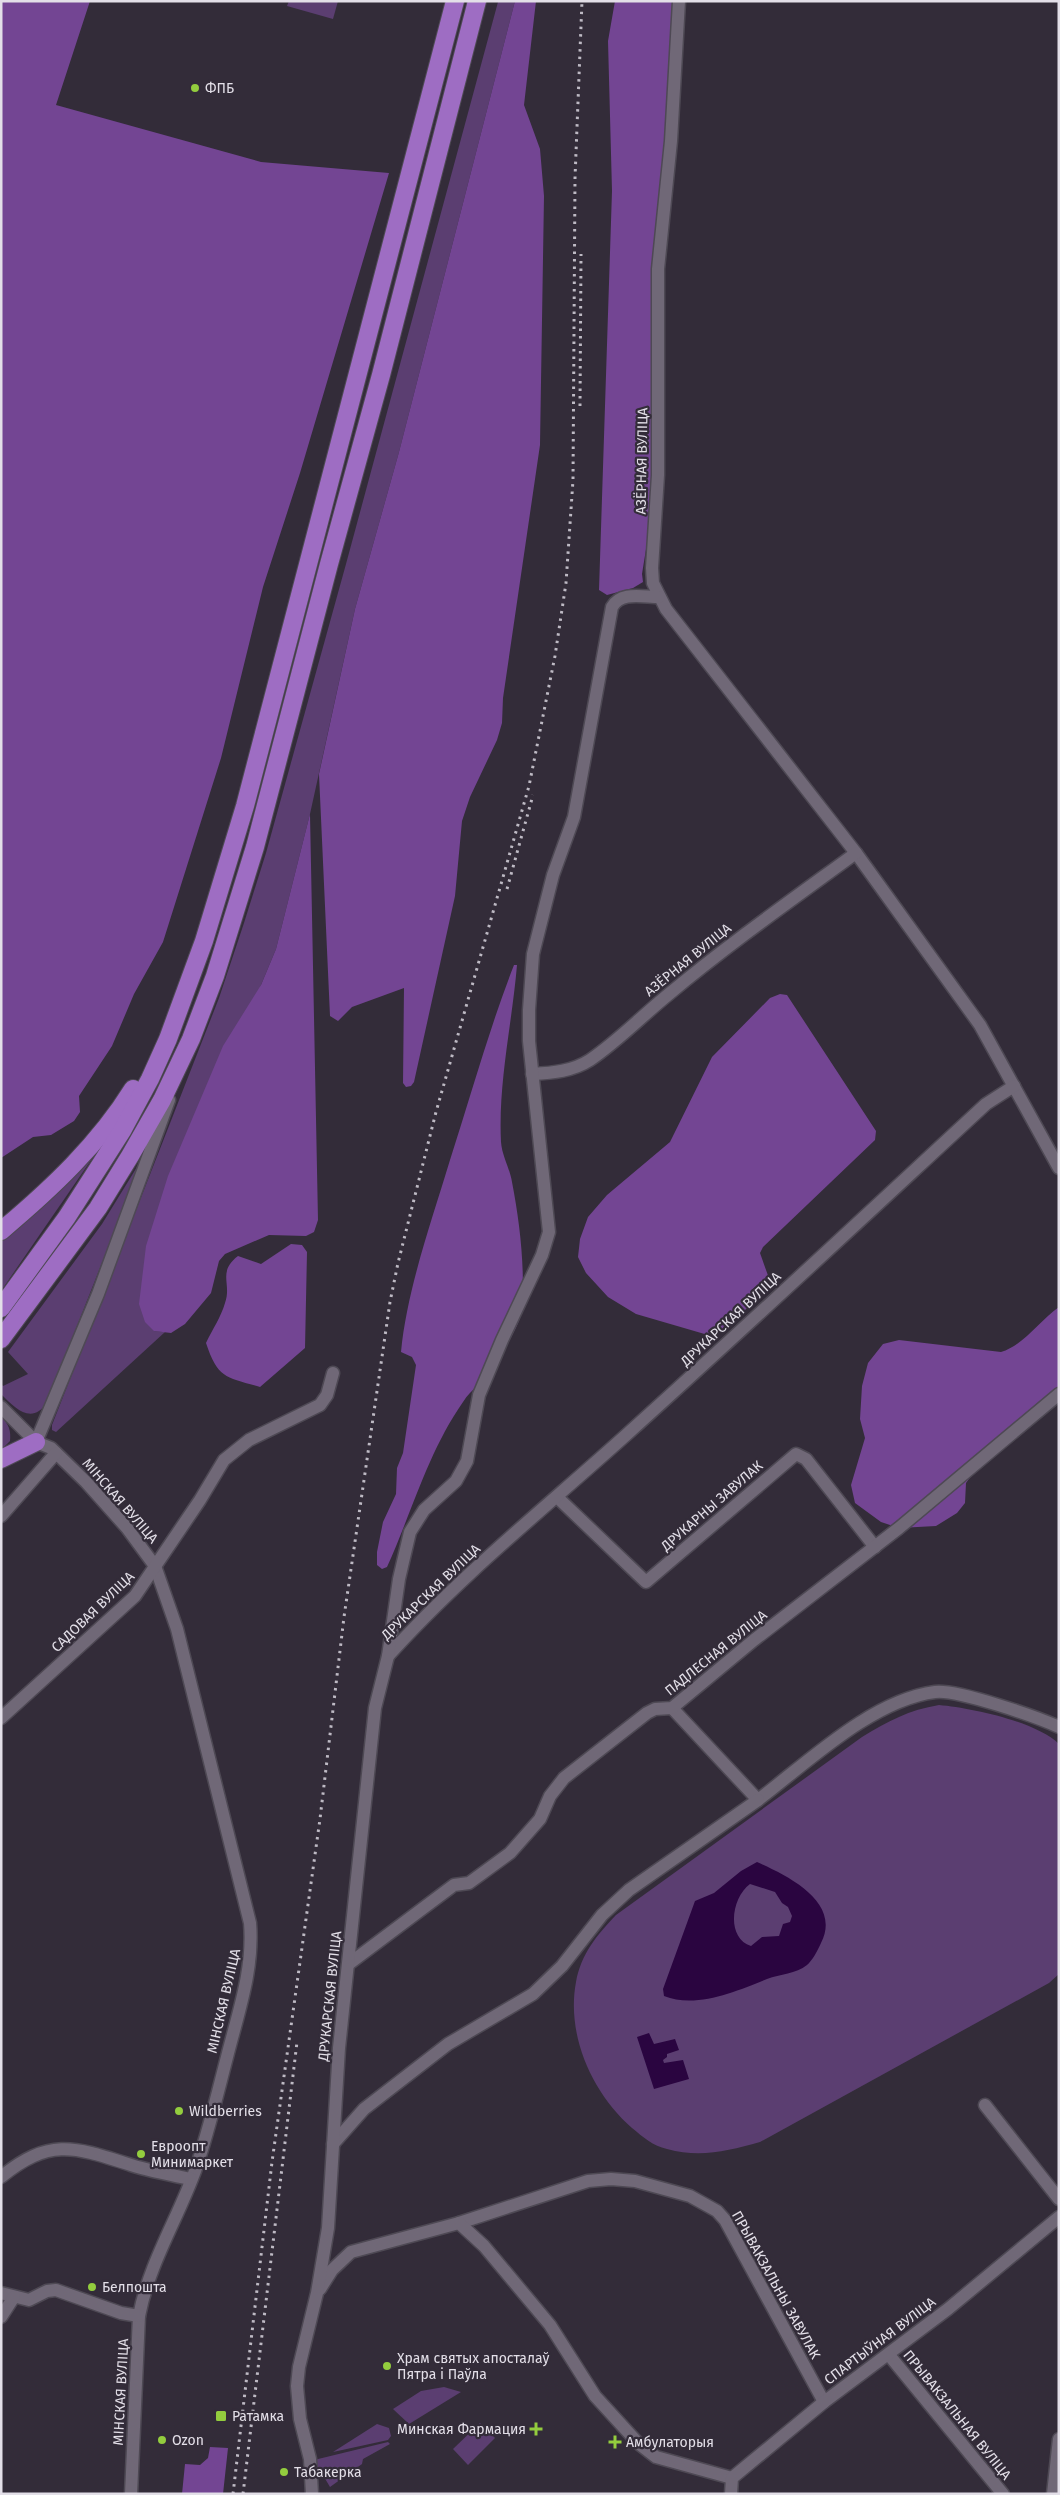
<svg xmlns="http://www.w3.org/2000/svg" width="1060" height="2495" font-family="'Fira Sans',sans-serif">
  <rect width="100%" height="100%" fill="#332c39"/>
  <g fill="#5b3e71">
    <polygon points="289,1 338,1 333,19 287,6"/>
    <polygon points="515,1 399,452 355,609 310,814 276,949 261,985 154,1331 165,1332 56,1432 52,1430 52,1425 219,998 244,923 266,853 346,564 498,2"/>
    <polygon points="109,1134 1,1291 1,1239"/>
    <path d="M145,1154l-98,248c-15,24 -32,6 -46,-8v-10l2,2 25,-12 -20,-22 94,-128z"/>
    <path d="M1,1416c8,9 10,14 9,25l-9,9z"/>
    <path d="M939,1705c32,3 96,16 120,39v230l-10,9 -289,159c-32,9 -60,16 -93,7 -14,-3 -24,-12 -35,-21 -40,-35 -66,-93 -56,-146 5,-28 21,-47 40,-67l246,-178c26,-16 47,-27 77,-32z"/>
    <polygon points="444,2387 461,2392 409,2424 393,2409 421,2391"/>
    <polygon points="480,2423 495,2438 468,2465 453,2449"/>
    <polygon points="377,2424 389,2428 391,2436 388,2440 333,2452"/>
    <polygon points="388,2442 390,2444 363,2459 362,2464 330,2487 314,2460"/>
  </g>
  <g fill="#734593">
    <polygon points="1,1 90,1 56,105 261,162 389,173 300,473 263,587 221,758 163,942 134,994 112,1046 79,1096 80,1112 74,1121 51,1135 33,1137 1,1158"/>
    <polygon points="515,1 536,1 524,105 540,149 544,196 540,445 503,698 502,723 497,740 470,797 462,821 455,896 414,1082 411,1086 406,1087 403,1083 404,988 352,1007 338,1021 330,1016 319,774 355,609 399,452"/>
    <polygon points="615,1 679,1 658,269 658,475 642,574 643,582 633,588 607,595 599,590 612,191 608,41"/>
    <polygon points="310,814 318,1220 314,1232 306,1236 269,1235 225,1254 219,1261 211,1293 185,1324 171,1333 154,1331 145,1322 139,1304 146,1246 168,1176 223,1046 261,985 276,949"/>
    <path d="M514,965h3c-5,59 -19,118 -16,177 1,14 9,27 11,40 8,42 14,90 9,132 -1,9 -22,46 -27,54 -9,13 -23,21 -31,34 -35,50 -51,110 -76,165l-5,2 -5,-4v-13l6,-30 13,-28 1,-26 6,-15 13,-88 -4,-8 -11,-5c6,-63 31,-132 49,-192 21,-65 39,-131 64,-195z"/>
    <polygon points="780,994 787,995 876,1131 875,1140 763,1247 760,1253 771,1284 769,1290 716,1334 708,1335 636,1314 608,1297 586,1273 578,1257 580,1239 588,1217 607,1195 670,1142 712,1057 770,998"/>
    <path d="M291,1244l11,1 5,7 -2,96 -45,39c-34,-10 -42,-8 -54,-44 6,-13 15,-26 19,-40 7,-19 -8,-31 13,-47l23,8z"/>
    <path d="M1059,1307v90l-68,51 -25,35 -1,20 -8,10 -21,13 -37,2 -18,-6 -26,-19 -4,-18 14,-47 -5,-19 2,-33 6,-23 15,-19 16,-4 102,12c23,-7 38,-31 58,-45z"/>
    <polygon points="210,2447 228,2448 223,2494 182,2494 185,2464 200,2465 208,2458"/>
  </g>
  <g fill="#2a0540" fill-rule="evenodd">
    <path d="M757,1862c31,14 85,40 64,81 -3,7 -9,18 -14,22 -11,9 -27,9 -40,14 -30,12 -71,30 -103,17l-1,-7 32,-88 19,-8 27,-22zM750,1884l25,8 7,11 6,4 4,9 -2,6 -7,2 -4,12 -17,1 -11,9c-25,-8 -20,-48 -1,-62z"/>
    <polygon points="649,2033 654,2044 675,2039 679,2050 667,2054 667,2057 663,2060 664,2063 683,2060 689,2079 654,2089 637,2037"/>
  </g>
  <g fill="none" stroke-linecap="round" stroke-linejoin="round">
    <defs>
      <g id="minor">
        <polyline points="679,1 671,141 658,269 658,475 652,568 653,583 666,609 856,853 980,1025 1059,1168"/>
        <path d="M532,1074c21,-1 41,-3 58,-14 28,-19 53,-45 79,-66 60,-50 124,-95 187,-141"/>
        <path d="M1,1407l35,35 15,6 35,34 41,46 28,38 22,63 73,294c4,46 -12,90 -23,134 -10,38 -19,77 -32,114 -18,49 -46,93 -56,145l-8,178"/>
        <polyline points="36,1442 98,1294 169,1100"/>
        <polyline points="557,1497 646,1582 796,1454 806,1459 875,1547"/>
        <polyline points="1,1516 56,1453"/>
        <path d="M388,1656c72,-80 157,-148 237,-220 121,-109 241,-221 361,-332l28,-18"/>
        <path d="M672,1708l86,92c50,-38 114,-100 177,-108 22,-3 102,25 124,35"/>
        <polyline points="1,1718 135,1596 200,1500 224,1460 249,1440 320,1405 327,1395 333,1373"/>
        <polyline points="350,1963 454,1885 469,1883 510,1853 540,1819 550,1796 564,1778 647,1713 655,1709 672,1708 754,1640 899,1528 1059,1394"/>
        <polyline points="985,2105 1059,2199"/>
        <polyline points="333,2144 364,2109 448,2044 533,1994 562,1966 602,1915 629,1890 758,1800"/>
        <path d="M1,2177c49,-40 74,-30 130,-12 19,6 40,10 60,14"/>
        <polyline points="459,2223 588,2181 611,2179 635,2181 690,2196 717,2211 725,2220 824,2402"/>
        <polyline points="320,2289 332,2270 351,2252 459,2223 484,2246 550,2325 595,2396 638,2443 656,2457 732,2478"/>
        <polyline points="1,2293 29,2300 47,2291 56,2290 121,2313 139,2316"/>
        <polyline points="1,2317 14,2297"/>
        <polyline points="889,2355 1003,2494"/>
        <path d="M312,2494l-2,-35 -10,-40 -3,-33 2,-19 18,-74 11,-65 11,-180 36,-340 13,-52 11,-77 11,-47 14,-22 32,-29 11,-20 12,-66 23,-55 40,-85 7,-23 -20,-191v-31l4,-56 20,-79 21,-58 38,-210c9,-16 30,-10 47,-10"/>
        <polyline points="731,2494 732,2478 824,2402 948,2309 1059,2217"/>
        <polyline points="1053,2494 1059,2439"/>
      </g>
      <g id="highway">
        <path d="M1,1231c50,-42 98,-87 132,-142"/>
        <polyline points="1,1308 67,1217 122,1131 150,1079 168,1039 204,941 245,806 455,1"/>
        <polyline points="1,1339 98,1208 130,1156 162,1100 191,1039 215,976 255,847 329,564 381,375 477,1"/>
        <polyline points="1,1459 36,1442"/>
      </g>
    </defs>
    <use href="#minor" stroke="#4e4954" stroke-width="15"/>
    <use href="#highway" stroke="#4e4954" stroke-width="20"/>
    <use href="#minor" stroke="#706877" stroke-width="12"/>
    <use href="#highway" stroke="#9e6dc3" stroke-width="18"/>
    <g stroke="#bebac4" stroke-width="3" stroke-dasharray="2.5 5" stroke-linecap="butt">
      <polyline points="580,406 581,254"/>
      <polyline points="507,889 533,795"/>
      <polyline points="233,2494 272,2162 320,1819 344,1617 390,1302 398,1263 436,1112 529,786 555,656 566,583 573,480 575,178 582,1"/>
      <polyline points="243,2494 297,2042"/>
    </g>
  </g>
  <g fill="#93cd3e" stroke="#332c39" stroke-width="2">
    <circle cx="195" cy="88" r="5"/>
    <circle cx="179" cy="2111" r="5"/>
    <circle cx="141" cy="2154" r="5"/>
    <circle cx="92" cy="2287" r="5"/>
    <circle cx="387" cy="2366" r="5"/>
    <rect x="215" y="2410" width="12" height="12" rx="2.5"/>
    <path d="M533.5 2421.5h5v5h5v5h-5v5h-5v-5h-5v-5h5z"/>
    <circle cx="162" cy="2440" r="5"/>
    <path d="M612.5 2434.5h5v5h5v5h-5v5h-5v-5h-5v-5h5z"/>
    <circle cx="284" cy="2472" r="5"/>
  </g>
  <g text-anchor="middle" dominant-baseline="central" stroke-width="4.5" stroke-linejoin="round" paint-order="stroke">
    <g font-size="14" fill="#e3dfe8" stroke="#332c39" text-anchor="start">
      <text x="205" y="88">ФПБ</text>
      <text x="189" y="2111">Wildberries</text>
      <text x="151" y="2146">Евроопт<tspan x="151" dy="16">Минимаркет</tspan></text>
      <text x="102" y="2287">Белпошта</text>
      <text x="397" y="2358">Храм святых апосталаў<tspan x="397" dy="16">Пятра і Паўла</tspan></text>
      <text x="232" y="2416">Ратамка</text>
      <text x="526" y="2429" text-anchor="end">Минская Фармация</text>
      <text x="172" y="2440">Ozon</text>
      <text x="626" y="2442">Амбулаторыя</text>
      <text x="294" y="2472">Табакерка</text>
    </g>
    <g font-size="14" fill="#e3dfe8" stroke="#332c39">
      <text transform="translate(642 461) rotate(-89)">АЗЁРНАЯ ВУЛІЦА</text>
      <text transform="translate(688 960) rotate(-39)">АЗЁРНАЯ ВУЛІЦА</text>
      <text transform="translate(731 1319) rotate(-43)">ДРУКАРСКАЯ ВУЛІЦА</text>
      <text transform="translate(120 1501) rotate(49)">МІНСКАЯ ВУЛІЦА</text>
      <text transform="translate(712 1506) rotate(-41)">ДРУКАРНЫ ЗАВУЛАК</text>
      <text transform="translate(431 1592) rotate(-44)">ДРУКАРСКАЯ ВУЛІЦА</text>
      <text transform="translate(93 1612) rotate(-44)">САДОВАЯ ВУЛІЦА</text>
      <text transform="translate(716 1653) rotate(-39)">ПАДЛЕСНАЯ ВУЛІЦА</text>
      <text transform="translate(330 1996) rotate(-84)">ДРУКАРСКАЯ ВУЛІЦА</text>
      <text transform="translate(224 2001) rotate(-77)">МІНСКАЯ ВУЛІЦА</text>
      <text transform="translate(776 2285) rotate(61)">ПРЫВАКЗАЛЬНЫ ЗАВУЛАК</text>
      <text transform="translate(880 2341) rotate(-37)">СПАРТЫЎНАЯ ВУЛІЦА</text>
      <text transform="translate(121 2392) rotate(-87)">МІНСКАЯ ВУЛІЦА</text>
      <text transform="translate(957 2415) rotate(51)">ПРЫВАКЗАЛЬНАЯ ВУЛІЦА</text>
    </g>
  </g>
  <rect width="1060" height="2495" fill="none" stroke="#e3dfe8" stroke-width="5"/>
</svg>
